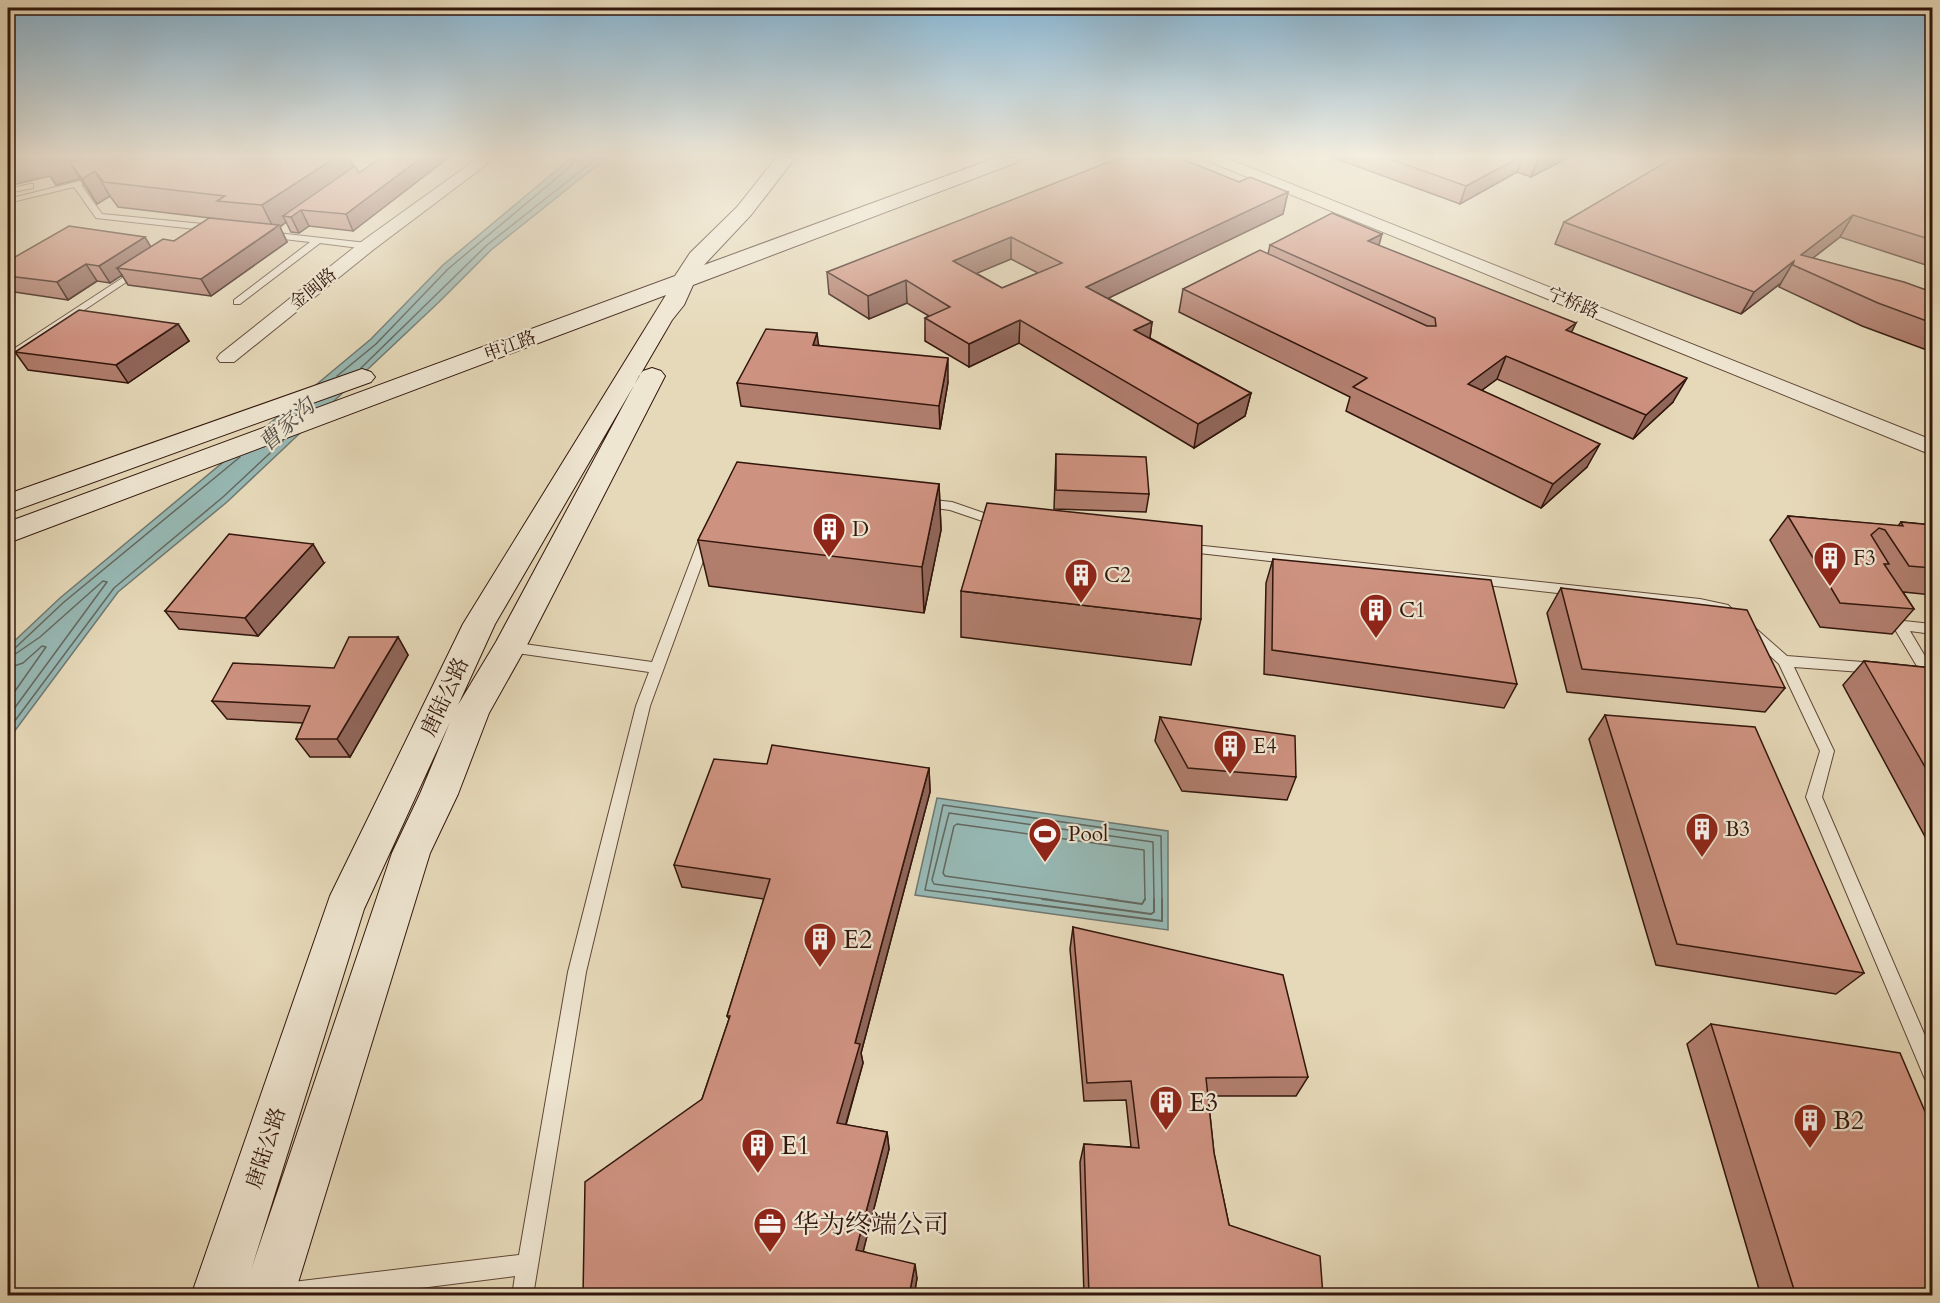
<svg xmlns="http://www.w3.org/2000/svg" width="1940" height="1303" font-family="Cardo,'Noto Serif SC',serif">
  <rect width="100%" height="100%" fill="#e6d9b9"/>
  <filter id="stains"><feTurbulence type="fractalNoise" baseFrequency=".00333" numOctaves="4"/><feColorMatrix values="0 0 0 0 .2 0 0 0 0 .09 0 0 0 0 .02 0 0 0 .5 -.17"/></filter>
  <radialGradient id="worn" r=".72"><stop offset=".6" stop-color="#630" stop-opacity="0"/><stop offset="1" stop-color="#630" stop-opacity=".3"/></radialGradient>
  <g fill="#97b9b5" stroke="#6f7871" stroke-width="1.5">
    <polygon points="571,158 606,158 491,250 439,302 227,502 118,592 8,740 8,647 60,598 371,339 443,265"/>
    <polygon points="937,798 1168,831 1168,930 915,895"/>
  </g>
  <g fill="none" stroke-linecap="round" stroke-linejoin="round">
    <g stroke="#646860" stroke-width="1.5">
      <polyline points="361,368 487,245 597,158"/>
      <polyline points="337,376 376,344 448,269 572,165 574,158"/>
      <polyline points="8,651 14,649 64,602 240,457"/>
      <polyline points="8,659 40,637 103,581 107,582 8,717"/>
      <polyline points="8,668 23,663 42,646 46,647 8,701"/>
      <polyline points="8,730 114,588 223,497 283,441"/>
      <polyline points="1005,900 925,890 943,805 1161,836 1162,900"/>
      <polyline points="1053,900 934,884 932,880 949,813 1153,842 1154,900"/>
      <polyline points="1117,900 945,876 943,873 954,826 957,824 1144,850 1145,900"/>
    </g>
    <g stroke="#646860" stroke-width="2">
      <polyline points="993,899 1162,921 1162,899"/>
      <polyline points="1042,899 1151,914 1154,912 1154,899"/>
      <polyline points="1107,899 1142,904 1145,899"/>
    </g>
    <defs>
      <g id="lane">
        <polygon points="84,180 88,182 81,185 102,214 213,225 217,228 213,231 96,218 74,187 8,203 8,199"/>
        <polygon points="30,184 33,184 33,188 8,193 8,189"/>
        <polygon points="268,232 367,243 371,246 367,249 320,243 240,304 234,304 234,300 310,242 265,237 265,233"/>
        <polygon points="136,269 143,271 21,352 13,352 12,350"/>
        <polygon points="924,499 952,502 1004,520 1006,523 1000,527 950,510 920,506 918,503 920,500"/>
        <polygon points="707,530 713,534 650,706 586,972 533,1296 512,1296 515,1276 357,1296 266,1296 269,1288 276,1284 519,1255 568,972 636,706 649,672 510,652 503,647 510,642 652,662 701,534"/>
        <polygon points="1185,544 1700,599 1728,605 1737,614 1730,619 1719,612 1700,609 1181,551 1179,548"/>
        <polygon points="1891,606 1896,608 1904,621 1932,624 1932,634 1910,631 1932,668 1932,684 1927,683 1884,611"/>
        <polygon points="1749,625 1754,627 1787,656 1875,663 1880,664 1882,668 1880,672 1875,673 1794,667 1834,751 1822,797 1932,1052 1932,1081 1925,1079 1806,797 1820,751 1779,664 1742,630"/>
      </g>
      <g id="street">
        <polygon points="478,158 495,158 373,250 234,362 220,362 217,358 220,354 361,242"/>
        <polygon points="1205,158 1226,158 1932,440 1932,455 1208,161"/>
      </g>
      <g id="secondary">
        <path d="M776,158h19l-44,57 -47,50 291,-107h25l-2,4 -325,123 -9,20 -12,15 -177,304 -37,81 38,-63 143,-266 4,-5 9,-3 9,3 4,5 -139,271 -37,66 -31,81 -28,59 -136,443h-103l139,-400 133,-272 203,-329 -658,248v-21l667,-246 15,-23 47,-46zM450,722l-30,72 -28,59 -140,414 112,-358z"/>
        <polygon points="362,369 371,372 375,377 371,382 8,513 8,494"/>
      </g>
    </defs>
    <use href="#lane" stroke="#5f4737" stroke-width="2"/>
    <use href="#street" stroke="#5f4737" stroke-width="2"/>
    <use href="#secondary" stroke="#32160c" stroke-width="2"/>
    <use href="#lane" fill="#efe6d2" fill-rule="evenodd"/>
    <use href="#street" fill="#efe6d2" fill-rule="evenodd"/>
    <use href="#secondary" fill="#efe6d2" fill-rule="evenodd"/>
  </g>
  <g fill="#b17e6e" stroke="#32160c" stroke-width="1.5" fill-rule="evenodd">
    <polygon points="8,158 350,158 353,231 309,226 299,233 291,232 286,222 280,227 287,242 211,296 128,285 122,275 110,283 97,281 68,300 8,291 8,261 151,247 174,241 227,220 118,207 110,196 97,204 80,179 56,185 50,176"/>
    <polygon points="1334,158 1567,158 1531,177 1517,172 1460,204"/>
    <polygon points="1932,158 1932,267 1840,237 1813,258 1932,292 1932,352 1862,326 1779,287 1781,283 1741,314 1555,244 1564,222"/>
    <path d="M1239,182l49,10 -5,22 -175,84 44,24 -2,16 101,55 -6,23 -51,32 -175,-105 -50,24 -44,-26v-23l4,-2 -22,-13 -38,16 -40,-25 -2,-22zM1011,259l27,14 -36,15 -26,-15z"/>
    <polygon points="1270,245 1379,246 1571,332 1673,402 1633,439 1497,379 1482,390 1587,467 1541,508 1346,411 1350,397 1179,312 1183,289 1268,254"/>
    <polygon points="178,324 189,341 128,383 28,370 15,352"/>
    <polygon points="818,345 948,382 940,429 741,406 737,383"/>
    <polygon points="1056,454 1149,494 1146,512 1054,509"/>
    <polygon points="939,484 941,530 924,613 709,586 698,540"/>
    <polygon points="1788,516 1898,526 1901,522 1932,525 1932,595 1903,592 1914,609 1892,634 1820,627 1770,540"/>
    <polygon points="1273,559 1517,684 1504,708 1264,674 1266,583"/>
    <polygon points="324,563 258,636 179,629 165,611"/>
    <polygon points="1561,588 1785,688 1765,712 1567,692 1547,613"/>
    <polygon points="961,591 1201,619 1191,665 961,637"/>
    <polygon points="398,637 408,655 350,757 310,757 296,739 303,723 227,719 212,701 334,668"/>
    <polygon points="1864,661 1932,668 1932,844 1929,844 1843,685"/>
    <polygon points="1605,715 1864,973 1836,994 1656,965 1589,739"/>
    <polygon points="1160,717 1296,777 1287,800 1182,791 1155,741"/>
    <polygon points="767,764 929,768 930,792 861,1053 863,1063 846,1125 887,1132 889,1149 863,1251 917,1278 914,1296 583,1296 702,1099 729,1019 727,1016 764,899 682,887 674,865"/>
    <polygon points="1073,927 1308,1077 1296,1096 1208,1096 1214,1153 1229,1225 1323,1296 1084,1296 1080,1162 1084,1144 1131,1147 1126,1100 1084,1101 1070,949"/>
    <polygon points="1711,1024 1932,1296 1761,1296 1687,1044"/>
  </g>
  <g fill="#90665a" stroke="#32160c" stroke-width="1.5">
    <polygon points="8,158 165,158 95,171 110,196 97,204 82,179 70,162 80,179 56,185 50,176 8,186"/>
    <polygon points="335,158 350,158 357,174 301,210 309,226 299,233 291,217 283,216 286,222 280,227 287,242 211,296 201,279 274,229 262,205"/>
    <polygon points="421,158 448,158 353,231 346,214"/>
    <polygon points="1518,158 1523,158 1517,172 1460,204 1466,186"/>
    <polygon points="1540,158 1567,158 1531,177 1538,159"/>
    <polygon points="1288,192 1283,214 1084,310 1086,287"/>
    <polygon points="8,207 10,210 8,228"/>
    <polygon points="1853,215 1840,237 1800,268 1801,255"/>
    <polygon points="1382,234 1376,256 1368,241"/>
    <polygon points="145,237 155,254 117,268 122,275 110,283 99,266"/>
    <polygon points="1011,237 1011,259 954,283 953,261"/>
    <polygon points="1794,261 1781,283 1741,314 1754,292"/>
    <polygon points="86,264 97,281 68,300 57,282"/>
    <polygon points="906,280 907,303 869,319 868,296"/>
    <polygon points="1020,320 1019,343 969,367 969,344"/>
    <polygon points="1152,322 1149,345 1134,330"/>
    <polygon points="1576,323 1565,346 1566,330"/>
    <polygon points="178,324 189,341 128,383 116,365"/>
    <polygon points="817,333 820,356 813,345"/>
    <polygon points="1506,356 1497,379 1459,407 1468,384"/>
    <polygon points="948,358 948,382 940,429 939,406"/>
    <polygon points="1687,378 1673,402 1633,439 1646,415"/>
    <polygon points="1251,393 1245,416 1194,448 1198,424"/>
    <polygon points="1600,444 1587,467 1541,508 1553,484"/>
    <polygon points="939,484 941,530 924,613 922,567"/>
    <polygon points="313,544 324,563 258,636 245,618"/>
    <polygon points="398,637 408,655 350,757 337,739"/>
    <polygon points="929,768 930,792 861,1053 863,1063 841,1141 837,1123 855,1043"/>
    <polygon points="887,1132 889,1149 860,1264 856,1250"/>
    <polygon points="915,1264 917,1278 914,1296 909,1296"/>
  </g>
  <g fill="#ce9280" stroke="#32160c" stroke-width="1.5" fill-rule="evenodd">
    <polygon points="87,158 335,158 262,205 217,201 225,196 104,182 95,171 82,179 70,162"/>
    <polygon points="380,158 421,158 346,214 301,210 291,217 283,216 355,166 359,173"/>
    <path d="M1119,158h61l59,24 11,-5 38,15 -202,95 66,35 -18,8 117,63 -53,31 -178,-104 -51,24 -44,-26 25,-11 -44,-27 -38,16 -41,-24zM1011,237l51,26 -60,25 -49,-27z"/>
    <polygon points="1387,158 1518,158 1466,186"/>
    <polygon points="1673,158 1932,158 1932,240 1853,215 1801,255 1904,282 1932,292 1932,323 1878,303 1793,265 1794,261 1754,292 1564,222"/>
    <polygon points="1332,213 1382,234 1368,241 1576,323 1566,330 1687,378 1646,415 1506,356 1468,384 1600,444 1553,484 1353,387 1367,378 1183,289 1260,250 1427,326 1436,326 1435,318 1270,245"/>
    <polygon points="209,218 279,225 201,279 117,268 163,239 174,241"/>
    <polygon points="69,226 145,237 99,266 86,264 57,282 8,276 8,261"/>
    <polygon points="79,310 178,324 116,365 15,352"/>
    <polygon points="766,329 817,333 813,345 948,358 939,406 737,383"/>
    <polygon points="1056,454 1146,457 1149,494 1056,490"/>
    <polygon points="737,462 939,484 922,567 698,540"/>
    <polygon points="987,503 1202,526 1201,619 961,591"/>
    <polygon points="1788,516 1903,526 1901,522 1932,525 1932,568 1909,566 1885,530 1879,528 1871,535 1889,564 1884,564 1914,609 1840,603"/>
    <polygon points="229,534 313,544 245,618 165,611"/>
    <polygon points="1273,559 1491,580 1517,684 1272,650"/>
    <polygon points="1561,588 1747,610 1785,688 1582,669"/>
    <polygon points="349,637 398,637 337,739 296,739 310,706 212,701 233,663 334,668"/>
    <polygon points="1864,661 1932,668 1932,779"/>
    <polygon points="1605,715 1755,727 1864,973 1677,944"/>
    <polygon points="1160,717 1295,736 1296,777 1188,768"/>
    <polygon points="772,745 929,768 855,1043 860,1044 837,1123 887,1132 856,1250 915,1264 909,1296 583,1296 585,1182 702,1099 730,1016 727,1016 770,879 674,865 714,759 767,764"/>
    <polygon points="1073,927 1283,975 1308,1077 1206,1078 1214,1153 1229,1225 1320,1256 1323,1296 1089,1296 1084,1144 1139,1148 1131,1081 1087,1083"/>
    <polygon points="1711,1024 1900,1053 1932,1128 1932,1296 1796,1296"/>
  </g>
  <linearGradient id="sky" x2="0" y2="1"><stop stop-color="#87b6d4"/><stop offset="0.46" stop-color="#f4eee0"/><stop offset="1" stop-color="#f4eee0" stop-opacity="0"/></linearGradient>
  <rect width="1940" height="340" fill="url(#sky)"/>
  <defs>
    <symbol id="building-pin" viewBox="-11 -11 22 30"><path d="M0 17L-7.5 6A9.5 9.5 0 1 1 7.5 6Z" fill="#8f2418" stroke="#efe6d2"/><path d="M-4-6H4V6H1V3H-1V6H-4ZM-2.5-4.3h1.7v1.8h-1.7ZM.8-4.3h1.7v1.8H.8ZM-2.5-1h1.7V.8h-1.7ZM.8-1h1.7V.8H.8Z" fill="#fff"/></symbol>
    <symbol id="stadium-pin" viewBox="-11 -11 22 30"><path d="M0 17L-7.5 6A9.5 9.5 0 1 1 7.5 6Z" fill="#8f2418" stroke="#efe6d2"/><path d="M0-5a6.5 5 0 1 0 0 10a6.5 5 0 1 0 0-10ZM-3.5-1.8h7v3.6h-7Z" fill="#fff"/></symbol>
    <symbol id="office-pin" viewBox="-11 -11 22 30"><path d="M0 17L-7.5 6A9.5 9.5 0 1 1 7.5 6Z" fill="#8f2418" stroke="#efe6d2"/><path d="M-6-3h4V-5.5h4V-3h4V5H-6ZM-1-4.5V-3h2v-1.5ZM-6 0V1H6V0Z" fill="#fff"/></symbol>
  </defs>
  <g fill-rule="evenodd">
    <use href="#building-pin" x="810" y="510" width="38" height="52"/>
    <use href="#building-pin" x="1811" y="539" width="38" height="52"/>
    <use href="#building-pin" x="1062" y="556" width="38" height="52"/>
    <use href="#building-pin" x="1357" y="591" width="38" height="52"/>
    <use href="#building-pin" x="1211" y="727" width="38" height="52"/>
    <use href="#building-pin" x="1683" y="810" width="38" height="52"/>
    <use href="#stadium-pin" x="1026" y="815" width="38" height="52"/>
    <use href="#building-pin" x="801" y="920" width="38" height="52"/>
    <use href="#building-pin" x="1147" y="1083" width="38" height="52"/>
    <use href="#building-pin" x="1791" y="1101" width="38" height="52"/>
    <use href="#building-pin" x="739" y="1126" width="38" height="52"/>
    <use href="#office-pin" x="751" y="1205" width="38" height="52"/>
  </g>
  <g text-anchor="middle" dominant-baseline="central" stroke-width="4.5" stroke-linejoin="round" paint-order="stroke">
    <g font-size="18" fill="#32160c" stroke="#efe6d2">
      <text transform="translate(313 289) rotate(-39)">金闽路</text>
      <text transform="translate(1573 303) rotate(22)">宁桥路</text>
      <text transform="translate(510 346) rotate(-20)">申江路</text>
    </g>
    <g font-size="21" fill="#32160c" stroke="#efe6d2" text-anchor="start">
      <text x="852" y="529">D</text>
      <text x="1853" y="558">F3</text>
      <text x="1104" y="575">C2</text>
      <text x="1399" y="610">C1</text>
      <text x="1253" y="746">E4</text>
      <text x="1725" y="829">B3</text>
      <text x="1068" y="834">Pool</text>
    </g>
    <g font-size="21" fill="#32160c" stroke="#efe6d2">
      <text transform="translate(445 697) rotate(-65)">唐陆公路</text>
      <text transform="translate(266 1148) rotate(-72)">唐陆公路</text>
    </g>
    <g font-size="22" font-style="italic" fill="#554f47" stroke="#efe6d2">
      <text transform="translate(287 425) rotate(-42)">曹家沟</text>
    </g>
    <g font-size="26" fill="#32160c" stroke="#efe6d2" text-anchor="start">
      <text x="843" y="939">E2</text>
      <text x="1189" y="1102">E3</text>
      <text x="1833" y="1120">B2</text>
      <text x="781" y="1145">E1</text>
      <text x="793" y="1224">华为终端公司</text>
    </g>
  </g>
  <rect width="1940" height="1303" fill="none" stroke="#e6d9b9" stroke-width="30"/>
  <rect x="9" y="9" width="1922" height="1285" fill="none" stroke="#32160c" stroke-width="3"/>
  <rect x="15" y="15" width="1910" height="1273" fill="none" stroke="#32160c" stroke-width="1.5"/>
  <rect width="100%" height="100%" filter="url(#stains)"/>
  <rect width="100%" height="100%" fill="url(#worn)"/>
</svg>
